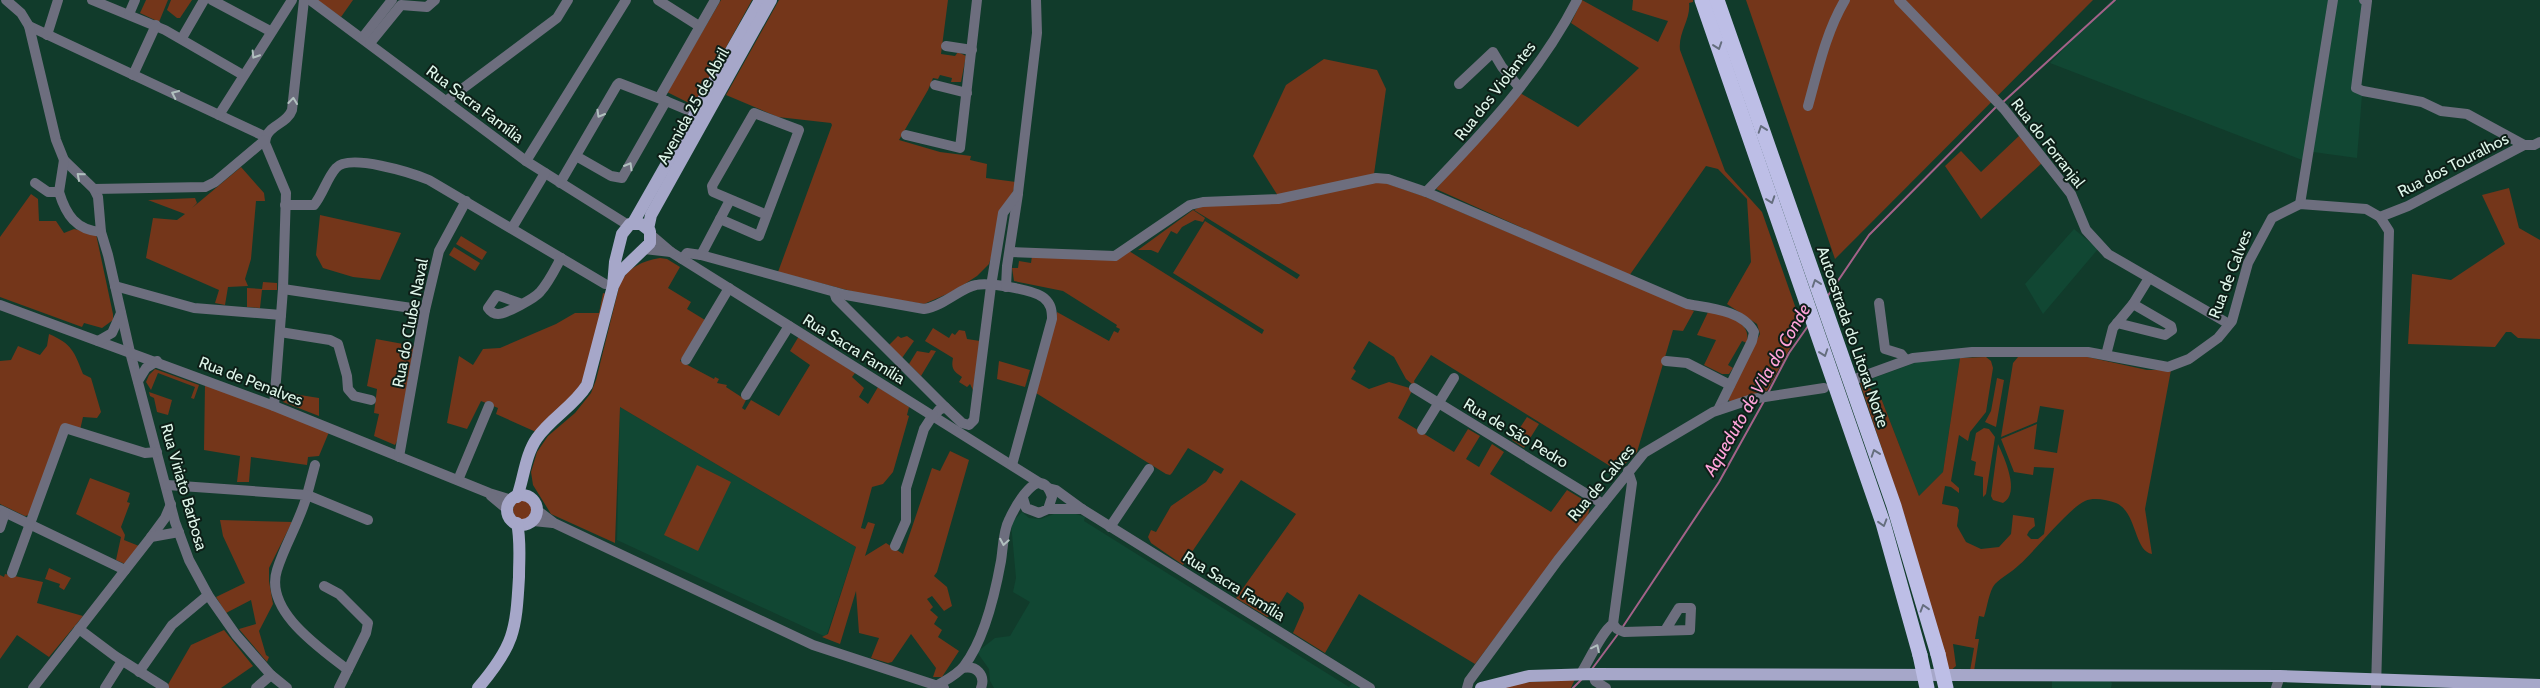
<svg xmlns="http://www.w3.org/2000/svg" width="2540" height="688" font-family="Cabin,sans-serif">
  <rect width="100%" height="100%" fill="#113b2b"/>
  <g fill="#114733">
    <polygon points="2112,0 2371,0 2358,81 2362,95 2357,158 2313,152 2302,160 2050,63"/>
    <polygon points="2074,229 2098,249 2043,314 2025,284"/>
    <polygon points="1960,358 1943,472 1919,496 1881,398 1863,382 1920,361"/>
    <polygon points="620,407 856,547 826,637 617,540"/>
    <polygon points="1022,512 1029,518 1041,519 1054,514 1070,512 1085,517 1084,521 1349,687 1352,683 1360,688 994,688 990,681 989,669 977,652 995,638 1010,636 1030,602 1013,592 1016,578 1011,523"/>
    <polygon points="2052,681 2110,681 2112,683 2111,688 2052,688"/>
  </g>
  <g fill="#74361a">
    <polygon points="146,0 168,0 159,22 140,13"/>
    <polygon points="171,0 192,0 180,18 177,18 167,10"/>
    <polygon points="317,0 353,0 341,17"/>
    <polygon points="721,0 752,0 696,102 691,104 667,92"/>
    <polygon points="779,0 948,0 941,54 955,56 958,52 966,56 961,82 951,82 952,78 940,75 938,79 933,78 928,90 899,140 940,152 971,156 970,160 987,164 986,178 1016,182 989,264 977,276 954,291 924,304 866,295 778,272 832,125 831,123 778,117 726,95"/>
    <path d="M1582,0l76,42 10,-21 -36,-11 1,-10h60v2l-4,1c2,17 -11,29 -9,47l45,121 37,41 40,114 -35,65 -36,11 -5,-4 34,-64 -3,-10 -30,-20 24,-42 -4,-63 -29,-30 -12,-3 -77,110 -193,-87 84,-96 58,34 61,-59 -68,-45z"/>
    <polygon points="1746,0 2093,0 1835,259"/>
    <polygon points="1324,59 1377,70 1386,89 1374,174 1278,196 1253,156 1286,85"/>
    <polygon points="2020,135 2042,163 1981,219 1945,166 1961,151 1981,172"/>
    <polygon points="241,167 264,193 265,201 256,201 251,259 245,279 248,286 228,287 225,305 215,303 219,290 146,258 153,218 177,220 185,214 148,200 195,198 197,203 192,208"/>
    <polygon points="1375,182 1385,183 1423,196 1694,311 1683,331 1673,330 1637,452 1618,471 1431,355 1414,381 1415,384 1412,384 1406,379 1394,357 1369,341 1353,368 1356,371 1351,379 1369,389 1389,382 1413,389 1398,418 1454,452 1468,429 1480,436 1466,459 1479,467 1492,444 1504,452 1490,474 1551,512 1567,490 1587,502 1590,507 1588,515 1475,664 1359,594 1325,653 1293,633 1304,608 1303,603 1287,592 1272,616 1267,617 1236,598 1296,514 1241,480 1183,565 1151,543 1148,537 1151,530 1156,532 1171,506 1206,482 1214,470 1221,474 1224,469 1188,448 1172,473 1170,475 1166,474 1036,393 1057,312 1109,341 1114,331 1118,333 1120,329 1116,327 1117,325 1063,291 1014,281 1012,268 1018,268 1019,261 1031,263 1032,256 1129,251 1262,334 1264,330 1173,273 1205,221 1297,279 1300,275 1194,210 1202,206"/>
    <polygon points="2509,188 2519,228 2540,240 2540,339 2518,338 2511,332 2506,332 2495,347 2408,344 2412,274 2451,280 2505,244 2482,195"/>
    <polygon points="31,194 38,199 39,221 56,221 64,233 74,229 96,234 113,314 113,320 102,328 84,323 82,327 0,297 0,237"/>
    <polygon points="1193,210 1205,218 1203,222 1195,220 1182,227 1177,234 1171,231 1158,253 1151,250 1138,250"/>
    <polygon points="320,215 401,233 380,280 353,277 323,268 316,255"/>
    <polygon points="461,236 487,252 482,260 456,244"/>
    <polygon points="454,247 480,263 475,271 449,255"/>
    <path d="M660,258l7,1 13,8 -12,21 23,14 -4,7 18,11 -25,41 34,18 1,-2 4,2 -2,4 10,2 -1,2 20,13 -4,8 3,2 6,-10 28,16 31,-51 -20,-14 9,-15 56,37 -3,4 12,11 -5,9 9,7 10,-17 31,20 -2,8 2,1 -16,56 -10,12 -11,3 -11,41 4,1 3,-7 7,2 -10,32 21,-13 17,11 29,-86 8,3 10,-20 19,9 -32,112 -3,4 13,11 5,19 -8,5 -12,-15 -5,3 6,8 -3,3 8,7 -4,7 8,6 -4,7 21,14 -17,26h-9l3,-9 -25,-34 -19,28 -4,1 -17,-5 8,-20 -20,-5 -3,-42 -16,53 -18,-7 6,-3 28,-87 -236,-140 -5,136 -64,-29 -18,-29 -2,-13 6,-20 11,-16 27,-23 16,-20 5,-13 24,-97c9,-16 22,-22 40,-25z"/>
    <polygon points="263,282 277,283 277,290 262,290 260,308 247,307 247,288 262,289"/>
    <polygon points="603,293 606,294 583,380 575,393 536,432 496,414 498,408 481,401 467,429 447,423 459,356 473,365 483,349 500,348 556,324 575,313 599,313"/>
    <path d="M1708,312c18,3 44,9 39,31l-5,-2 -14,24 5,3 -4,6h-7l-18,-9 12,-25 -19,-5z"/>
    <path d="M933,328l16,10 3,-5 3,2 4,-5 6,1 2,8 13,2 -7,49 -3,-6 -3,3 -8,-5 3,-5c-9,-6 -11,-9 -9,-19l-28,-17z"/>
    <path d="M49,334c23,10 25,17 34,40l8,4 10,34 -4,6 -14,-1 -3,13 -17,-6 -34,91 -4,1 -25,-12v-143l11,-1 7,-14 22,9 7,-9z"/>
    <polygon points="898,336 901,338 907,336 914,341 902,358 889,345"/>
    <polygon points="376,339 414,346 398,439 395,445 374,436 379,414 374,413 377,389 367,386"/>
    <polygon points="931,350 936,351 921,376 909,364 917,351 929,353"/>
    <path d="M2083,356l64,14h24l-26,139 7,45c-18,-3 -15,-42 -36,-51 -9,-3 -22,-6 -31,-2 -16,7 -50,50 -66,64 -7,7 -17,12 -24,19 -6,7 -8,24 -11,33l-5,-1 -4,23h4l-5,32h-4l4,-23 -21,-4 3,22 -7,6 -42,-148 -47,-141 3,-1 18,16 38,98 24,-24 17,-114 26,-1 5,4 2,7 -7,44 -16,20 -2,9 -9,-6 -8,46 8,7v5l-8,-6 -6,-1 -3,18 15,3 2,3 -2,16 9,16 15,7 18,-2 12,-13 2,-19 21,3 1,8 -6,5 -2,4 4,4h7l6,-5 10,-66 -20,-1 -1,8 -19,-3 -13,-33 36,-15 -3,25 23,4 7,-43 -24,-4 -3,16 -36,15 12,-74 5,-6z"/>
    <polygon points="999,361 1030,370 1025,387 997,379"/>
    <polygon points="155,369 199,385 194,399 191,398 195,387 158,373 151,390 146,382 149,375"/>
    <polygon points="1997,378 2004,380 1996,427 1985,422 1991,411"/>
    <polygon points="205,384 329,432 319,456 308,457 307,465 251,457 249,482 237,482 240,456 204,450"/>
    <polygon points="149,392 172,400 168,415 157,412 154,398 150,396"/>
    <polygon points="281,392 319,398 319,416 283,402"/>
    <polygon points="1527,417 1539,424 1524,448 1512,440"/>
    <polygon points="1984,428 1989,429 1995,437 1986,494 1983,497 1983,477 1974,475 1976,462 1971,460 1976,433"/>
    <path d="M1998,444c6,13 23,49 5,59l-10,-3 -2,-4z"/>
    <polygon points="697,465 731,482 698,551 664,535"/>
    <polygon points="90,478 130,493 127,502 130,503 121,527 125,535 124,540 139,546 125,564 116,560 121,537 76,514"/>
    <circle cx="523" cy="510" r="10"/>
    <polygon points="220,520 292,522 269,568 269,581 273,604 259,631 266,655 269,657 267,662 239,629 256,624 251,600 226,613 216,597 245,583 223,536"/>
    <polygon points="49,568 71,578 64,590 59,587 60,584 45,579"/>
    <polygon points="5,574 43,582 37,603 83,616 49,657 17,635 0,659 0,575 4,577"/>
    <polygon points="224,630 253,666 221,688 166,688 191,645"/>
    <polygon points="1575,679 1571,688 1494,688 1515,683"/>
  </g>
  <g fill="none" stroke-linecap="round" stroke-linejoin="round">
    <g stroke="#a36289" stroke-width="2">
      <polyline points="2002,103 2115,0"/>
      <polyline points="1827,297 1869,235 1996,107"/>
      <polyline points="1768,393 1789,353 1808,326"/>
      <polyline points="1622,628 1719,482 1764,401"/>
      <polyline points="1592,669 1618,634"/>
      <polyline points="1573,688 1582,679"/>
    </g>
    <g stroke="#6d6e7e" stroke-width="10">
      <polyline points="6,0 21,13 29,26 266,137 265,143 286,193 283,289 274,406"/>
      <polyline points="92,0 165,30 243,75"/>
      <polyline points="212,0 270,31"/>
      <polyline points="310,0 526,161 628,225"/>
      <polyline points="658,0 699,26"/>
      <polyline points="1899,0 2004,109 2071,194 2086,230 2108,254 2229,324"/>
      <polyline points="2364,0 2367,1 2356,88 2363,91 2422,102 2441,111 2467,114 2524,145"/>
      <polyline points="129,14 135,0"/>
      <polyline points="29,26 56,140 64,160 94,189 98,197 101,232 108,255 130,352 175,522 189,560 208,595 236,635 271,675 287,688"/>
      <polyline points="47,35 58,0"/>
      <polyline points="363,37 392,0"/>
      <polyline points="182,38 204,0"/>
      <polyline points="370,43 401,5 427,7 435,0"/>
      <polyline points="946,46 972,50"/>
      <polyline points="133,75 156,25"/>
      <polyline points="1459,84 1493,52 1502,67 1519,87"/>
      <polyline points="935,85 967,93"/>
      <polyline points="659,98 715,0"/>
      <polyline points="446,101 557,18 568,0"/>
      <polyline points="666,101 697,114"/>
      <path d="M1808,106c10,-36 18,-74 37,-106"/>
      <polyline points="219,115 292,0"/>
      <polyline points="906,135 960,148 977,0"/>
      <path d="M266,137c5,-13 21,-13 26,-27l12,-110"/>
      <polyline points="526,161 626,0"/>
      <path d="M35,183l13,9h11c7,23 17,38 42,40"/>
      <polyline points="560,183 617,85 619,83 666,101 622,178 611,176 576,156"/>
      <polyline points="94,189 205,187 215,182 265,140"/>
      <polyline points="59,192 64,160"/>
      <path d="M1426,192c56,-58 114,-119 151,-192"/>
      <polyline points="2300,204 2333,0"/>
      <path d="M285,205h29c9,-11 13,-27 22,-37 13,-15 76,5 93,12l176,104"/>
      <polyline points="2380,217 2408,206 2524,145 2534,145 2540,142"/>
      <polyline points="720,219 730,200"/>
      <polyline points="512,228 545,173"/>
      <polyline points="650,234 671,252 1043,485"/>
      <polyline points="644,249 671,252"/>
      <path d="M1010,252l105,4 75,-51 13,-3 75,-3 98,-21 12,1 38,13 261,112c21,4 56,6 67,28l-2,9 -34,69"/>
      <polyline points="701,255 720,219 759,236 799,130 754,113 712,186 713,192 767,215"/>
      <path d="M682,259l5,-6 14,2 145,40 78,14c20,-3 38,-22 52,-24 13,-3 59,5 68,13 7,6 8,12 8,21l-40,146"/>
      <polyline points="115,286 194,308 281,315"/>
      <polyline points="1006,287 1007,266 1018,194"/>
      <polyline points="283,289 425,310"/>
      <polyline points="834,292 836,298 945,407"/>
      <polyline points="1879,303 1885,349 1901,354 1906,360"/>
      <path d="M522,304l-25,-9 -9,13c2,3 6,6 10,6 8,0 37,-16 42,-22 9,-10 15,-23 21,-34"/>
      <polyline points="0,305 274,406 489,493 512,500"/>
      <polyline points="2117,323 2165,335 2172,330 2171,326 2133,304"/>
      <polyline points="280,332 330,340 338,344 347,376 348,389 354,396 371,400"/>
      <polyline points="98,341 112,333 121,313"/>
      <polyline points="2106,355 2113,328 2133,304 2149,278"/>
      <polyline points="686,360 729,288"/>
      <polyline points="1666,361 1687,363 1730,385"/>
      <polyline points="1858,378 1913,358 1972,352 2088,352 2168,367 2189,359 2218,338 2232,321 2248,263 2272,218 2300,204 2366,209 2380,217 2389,231 2376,688"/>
      <polyline points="138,381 146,368 157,361"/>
      <polyline points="1414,388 1603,504"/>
      <polyline points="746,395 789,326"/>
      <polyline points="934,416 939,410 945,407 962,423 969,425 974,420 991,286 1003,213 1018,193 1037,33 1036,0"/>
      <polyline points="1422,430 1454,378"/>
      <polyline points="399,457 425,310 439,251 466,201"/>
      <polyline points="315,465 307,495 368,520"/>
      <polyline points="458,480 489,406"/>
      <path d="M167,485l140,10c-7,26 -22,49 -30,75 -13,41 43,78 71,100"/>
      <polyline points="1048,488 1056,490 1082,509 1370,688"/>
      <polyline points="491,496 508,510"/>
      <polyline points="1048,509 1082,509"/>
      <polyline points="0,510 125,570"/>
      <polyline points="537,510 554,523 813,645 944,688"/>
      <polyline points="533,521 553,523"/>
      <polyline points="1110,527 1149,469"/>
      <polyline points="0,528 5,513"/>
      <polyline points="151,537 165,518 171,504"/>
      <polyline points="895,546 906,521 906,488 924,429 933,415"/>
      <polyline points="12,573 65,428 145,453 157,452"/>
      <polyline points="324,586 339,594 368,623 366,633 339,688"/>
      <polyline points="1613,624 1617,629 1624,632 1690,630 1691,608 1679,608 1666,629"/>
      <polyline points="79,629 115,656 164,687"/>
      <path d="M963,668c13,-3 23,7 18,20"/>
      <polyline points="139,672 172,625 208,595"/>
      <polyline points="1593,674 1595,681 1606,688"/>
      <path d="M1580,675c9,-14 22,-44 33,-51l19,-141 -4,-12"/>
      <path d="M936,686c10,-6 21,-11 28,-20 21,-27 31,-72 37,-105 2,-12 2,-30 8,-41 6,-13 31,-60 43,-23l-4,12 -9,4 -13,-5 -3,-10"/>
      <polyline points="33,688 151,537 179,532"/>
      <polyline points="105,688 122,661"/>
      <polyline points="256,688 271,675"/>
      <polyline points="1467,688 1469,681 1558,560 1644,453 1713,412 1752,399 1824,388"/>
      <polyline points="2276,688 2280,676"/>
    </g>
    <g stroke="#a6a7c9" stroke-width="12">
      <polyline points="633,223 760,0"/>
      <polyline points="648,229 651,215 771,0"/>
      <circle cx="522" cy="510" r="15"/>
      <path d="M517,497c7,-19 8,-42 20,-59 14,-20 37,-32 50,-53l26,-99 2,-24 7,-28 8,-10h11l9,7v12l-30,29 -7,14"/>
      <path d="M478,688c36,-42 38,-57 41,-111 0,-19 2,-36 -2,-54"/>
      <polyline points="1481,688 1529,676 1593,674 2280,676 2540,685"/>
    </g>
    <g stroke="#bdbee6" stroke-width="15">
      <polyline points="1702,0 1883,523 1920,655"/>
      <polyline points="1717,0 1894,506 1938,654"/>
    </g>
    <g stroke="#bdbee6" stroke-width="15">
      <polyline points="1938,654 1946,688"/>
      <polyline points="1920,655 1927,688"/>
    </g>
  </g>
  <defs><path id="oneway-chevron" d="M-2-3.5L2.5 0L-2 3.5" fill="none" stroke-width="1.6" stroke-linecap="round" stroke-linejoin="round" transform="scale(1.25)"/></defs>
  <g stroke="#656e7e">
    <use href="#oneway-chevron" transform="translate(1718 46) rotate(71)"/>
    <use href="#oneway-chevron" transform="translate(1762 129) rotate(-109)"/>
    <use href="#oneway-chevron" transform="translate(1771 200) rotate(71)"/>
    <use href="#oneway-chevron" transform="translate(1816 283) rotate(-109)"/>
    <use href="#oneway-chevron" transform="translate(1824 353) rotate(71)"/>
    <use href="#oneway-chevron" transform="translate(1875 453) rotate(-109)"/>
    <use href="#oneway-chevron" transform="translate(1883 523) rotate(73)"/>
    <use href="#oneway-chevron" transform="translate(1924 608) rotate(-107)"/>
  </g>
  <g stroke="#b1c0bf">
    <use href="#oneway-chevron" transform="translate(255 55) rotate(122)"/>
    <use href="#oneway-chevron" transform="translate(175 94) rotate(-155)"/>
    <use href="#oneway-chevron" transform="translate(293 101) rotate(-84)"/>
    <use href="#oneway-chevron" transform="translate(600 114) rotate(120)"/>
    <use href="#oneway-chevron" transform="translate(629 166) rotate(-60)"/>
    <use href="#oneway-chevron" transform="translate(80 176) rotate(-139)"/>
    <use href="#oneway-chevron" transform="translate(1004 542) rotate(100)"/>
    <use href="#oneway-chevron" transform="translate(1596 648) rotate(-64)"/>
  </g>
  <g text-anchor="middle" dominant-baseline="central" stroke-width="4" stroke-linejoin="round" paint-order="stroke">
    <g font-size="16" fill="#dff6ea" stroke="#0d1e17">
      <text transform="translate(1495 91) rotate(-52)">Rua dos Violantes</text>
      <text transform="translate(475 104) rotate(37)">Rua Sacra Família</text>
      <text transform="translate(693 106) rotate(-61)">Avenida 25 de Abril</text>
      <text transform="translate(2048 143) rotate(52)">Rua do Forranjal</text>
      <text transform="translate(2453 165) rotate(-27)">Rua dos Touralhos</text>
      <text transform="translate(2230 274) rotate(-69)">Rua de Calves</text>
      <text transform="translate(410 323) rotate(-79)">Rua do Clube Naval</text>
      <text transform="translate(1853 337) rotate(71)">Autoestrada do Litoral Norte</text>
      <text transform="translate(854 349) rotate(32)">Rua Sacra Família</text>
      <text transform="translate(251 381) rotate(21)">Rua de Penalves</text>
      <text transform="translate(1516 433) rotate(31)">Rua de São Pedro</text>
      <text transform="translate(1601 483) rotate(-50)">Rua de Calves</text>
      <text transform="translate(184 487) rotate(74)">Rua Viriato Barbosa</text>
      <text transform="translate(1234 586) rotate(32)">Rua Sacra Família</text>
    </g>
    <g font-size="18" font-style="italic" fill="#ffa3d9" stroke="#0d1e17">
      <text transform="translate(1757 390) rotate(-60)">Aqueduto de Vila do Conde</text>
    </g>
  </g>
</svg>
